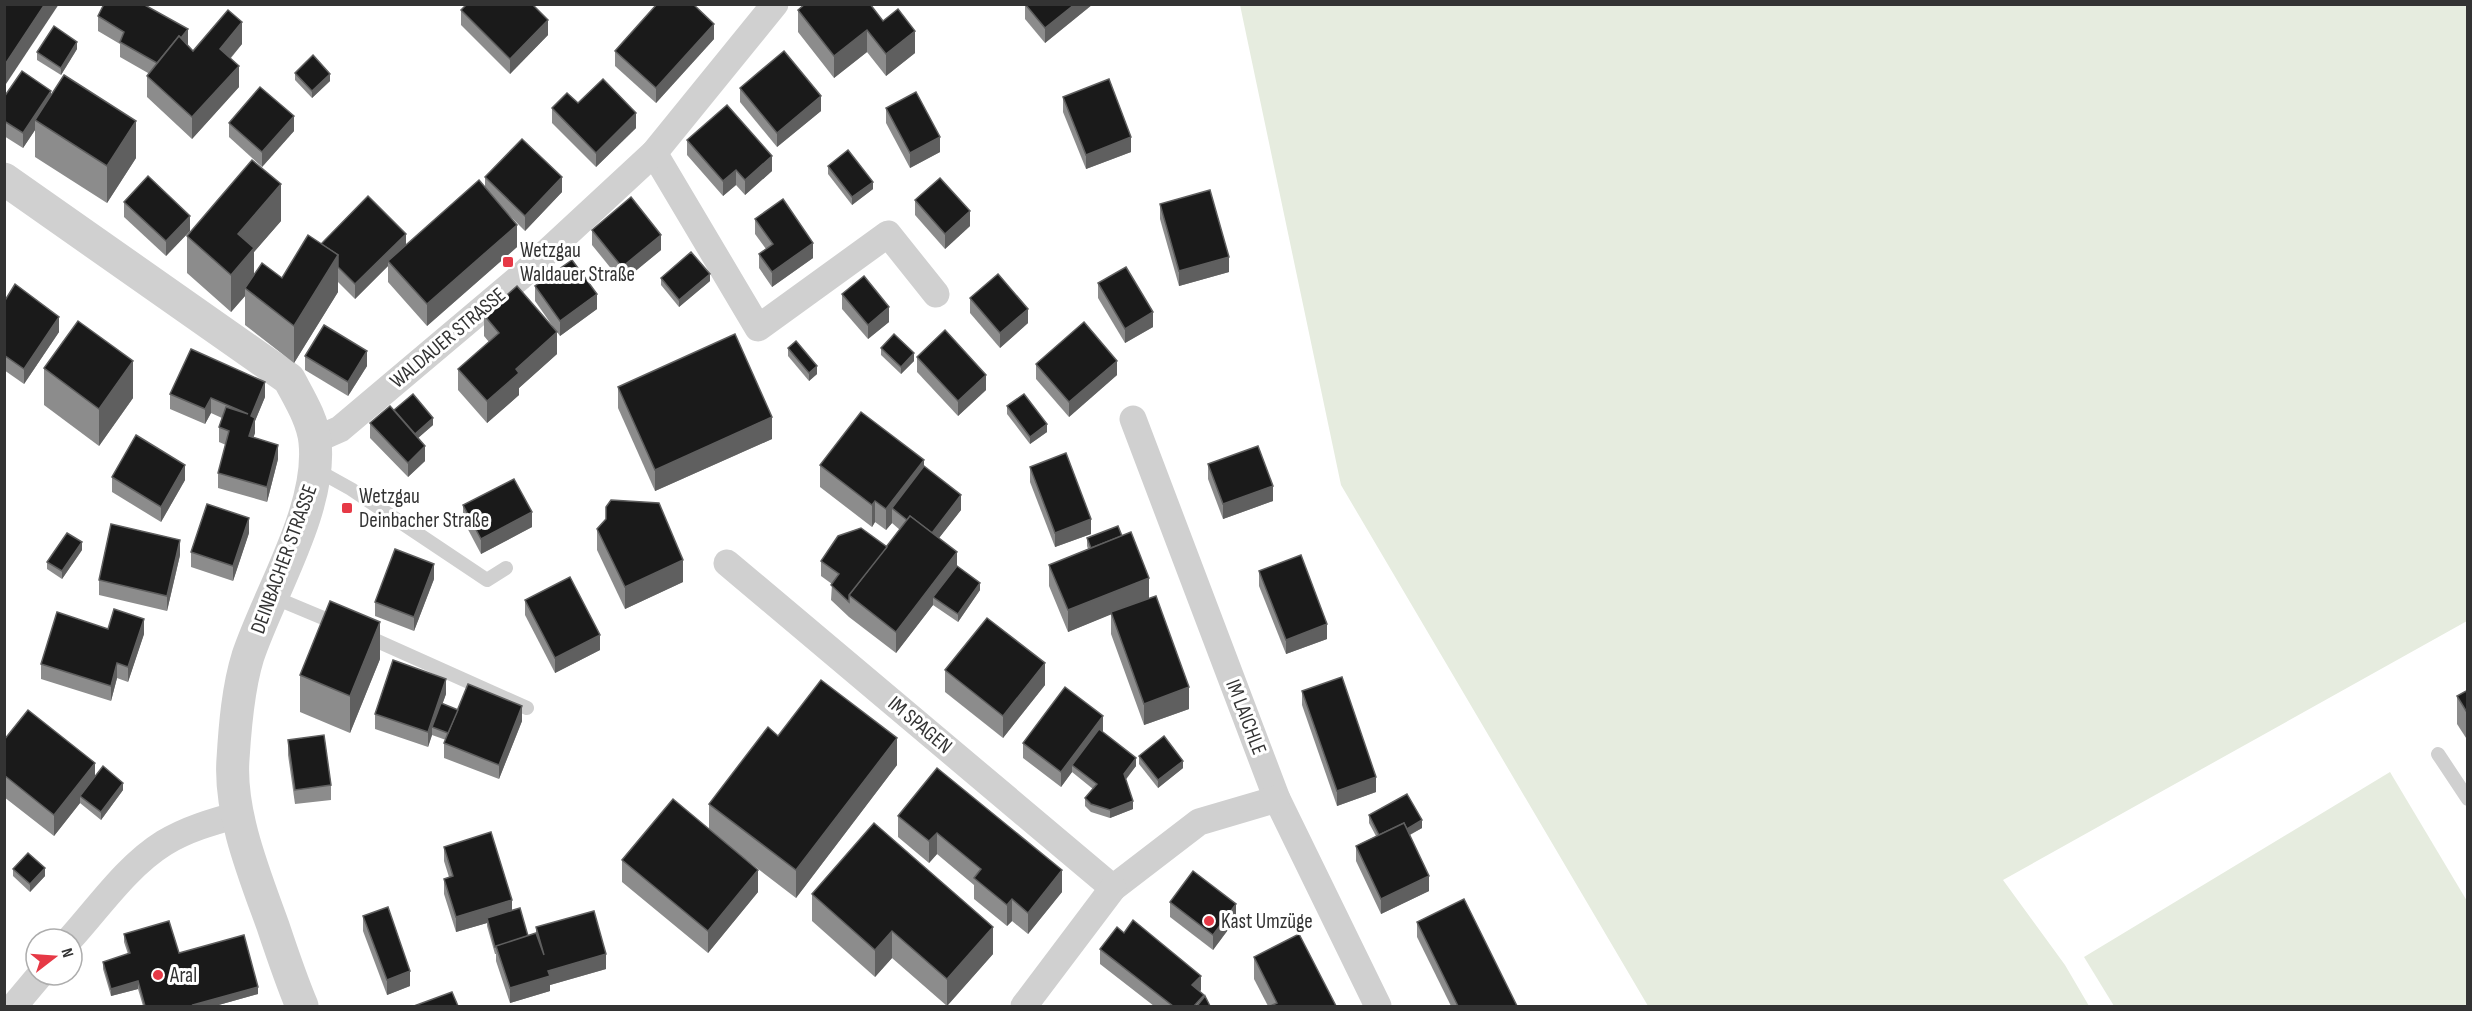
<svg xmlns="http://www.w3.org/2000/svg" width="2472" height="1011" font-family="'Sofia Sans Condensed',sans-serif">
  <rect width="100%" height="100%" fill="#fff"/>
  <g fill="#e6ecdf">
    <polygon points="1240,5 2467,5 2467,621 2003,880 2065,965 2089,1006 1648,1006 1341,485"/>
    <polygon points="2390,772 2467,901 2467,1006 2114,1006 2084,957"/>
  </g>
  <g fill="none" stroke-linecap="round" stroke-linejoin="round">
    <g stroke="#d0d0d0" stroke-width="14">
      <polyline points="315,469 351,489 487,580 506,568"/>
      <polyline points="273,597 340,625"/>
      <polyline points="366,636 527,708"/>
      <polyline points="2438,754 2468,799"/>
    </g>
    <g stroke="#d0d0d0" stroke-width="27">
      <polyline points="654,153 758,328 888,234 936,294"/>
      <polyline points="1133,419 1277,799 1378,1006"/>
      <polyline points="315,440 340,429 519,278 654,153 775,4"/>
      <polyline points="727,563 1113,888 1199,822 1277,799"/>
      <path d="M70,939c29,-32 57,-73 94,-96 23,-14 48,-21 73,-28"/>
      <polyline points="14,1006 40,975"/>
      <polyline points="1024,1006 1113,888"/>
    </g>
    <path stroke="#d0d0d0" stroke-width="33" d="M4,179l285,200c10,19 24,41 26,63 7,67 -46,151 -67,214 -10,32 -13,70 -15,103 -4,54 22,117 40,167 9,27 18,54 29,80"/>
  </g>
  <g fill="#8c8c8c">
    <polygon points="1025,4 1093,4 1045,43 1025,19"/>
    <polygon points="461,10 548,35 510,74 461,25"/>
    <polygon points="798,10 883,21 915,53 886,76 867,52 834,78 798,32"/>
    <polygon points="98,16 188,44 187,45 193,51 242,44 231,58 239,87 192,139 147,97 147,76 148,73 120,57 120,44 98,31"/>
    <polygon points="714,39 656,103 615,66 615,51"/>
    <polygon points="77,49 61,75 37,60 37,52"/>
    <polygon points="295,73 330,81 312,98 295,80"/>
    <polygon points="740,88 821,111 777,147 740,102"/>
    <polygon points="51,95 136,158 107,203 35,157 35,130 23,148 4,136 4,97"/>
    <polygon points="1063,97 1131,152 1086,169 1063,112"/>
    <polygon points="578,103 636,128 596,167 552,123 552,108"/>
    <polygon points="886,108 940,152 910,168 886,123"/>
    <polygon points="229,123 294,131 262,167 229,137"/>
    <polygon points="687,140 772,171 745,195 736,185 723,196 687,155"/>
    <polygon points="828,166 873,189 852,205 828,174"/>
    <polygon points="485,177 562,192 525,231 508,214 517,247 427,326 388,282 388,266 355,299 338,282 338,292 294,363 245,325 245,296 231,312 187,273 187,236 281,221 254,252 254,274 282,278 321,244 406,245 485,187"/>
    <polygon points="915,200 970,226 945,249 915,215"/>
    <polygon points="124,202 190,231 166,256 124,217"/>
    <polygon points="1160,204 1229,272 1179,286 1160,219"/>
    <polygon points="755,219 813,258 772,287 759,268 759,254 766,249 755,234"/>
    <polygon points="592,230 661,250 622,282 592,245"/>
    <polygon points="661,278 710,281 679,307 661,285"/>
    <polygon points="1098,283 1153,327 1125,343 1098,298"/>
    <polygon points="535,286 597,309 560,336 557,332 557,354 519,388 519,395 487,423 458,390 458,369 489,342 484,336 484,315 556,331 535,301"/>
    <polygon points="842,294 889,322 868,339 842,309"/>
    <polygon points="970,298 1028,323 1000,348 970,313"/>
    <polygon points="4,302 59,332 24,384 4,370"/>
    <polygon points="788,348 817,374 809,381 788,356"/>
    <polygon points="881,348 914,361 901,374 881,355"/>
    <polygon points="305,356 367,366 348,396 305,370"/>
    <polygon points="917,357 986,390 958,416 917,372"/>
    <polygon points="1036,364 1117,375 1069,417 1036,379"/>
    <polygon points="44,368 133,398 99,446 44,405"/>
    <polygon points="618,387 772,439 655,491 618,408"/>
    <polygon points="170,394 265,397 255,421 255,433 253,437 278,459 267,502 218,488 218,473 226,445 219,442 219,427 222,418 211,413 205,424 170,409"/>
    <polygon points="1007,406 1047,432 1030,444 1007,414"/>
    <polygon points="394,410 433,425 418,438 425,461 408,477 370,438 370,423"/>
    <polygon points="1208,464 1273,501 1223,519 1208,479"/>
    <polygon points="820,465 924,466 961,510 939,538 957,566 980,590 958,622 933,605 896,653 849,617 831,600 832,584 821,576 821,561 887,547 900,530 892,523 886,530 875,522 872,527 820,487"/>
    <polygon points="1030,467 1091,534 1055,547 1030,482"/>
    <polygon points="112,477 185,480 161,522 112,492"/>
    <polygon points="463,505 532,527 481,554 463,520"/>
    <polygon points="597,529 683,582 625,609 597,550"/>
    <polygon points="249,533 233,581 191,567 191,552"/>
    <polygon points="1087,538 1149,599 1189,709 1144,725 1111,634 1111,614 1068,632 1049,586 1049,565 1088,549 1087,546"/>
    <polygon points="82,550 62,579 47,569 47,562"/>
    <polygon points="180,555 167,611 99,595 99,580"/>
    <polygon points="1259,571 1327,639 1286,654 1259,586"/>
    <polygon points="434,579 414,631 375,616 375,602"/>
    <polygon points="525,600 600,650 555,673 525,615"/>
    <polygon points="108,629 144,634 128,682 117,678 111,701 41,679 41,664"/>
    <polygon points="380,659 350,733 300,712 300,675"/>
    <polygon points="945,670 1045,685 1003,738 945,692"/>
    <polygon points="2468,690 2468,741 2457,724 2457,696"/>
    <polygon points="1302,691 1376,792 1337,806 1302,705"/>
    <polygon points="446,694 442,704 458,710 522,721 499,779 444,758 444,743 446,740 432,735 428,747 375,729 375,714"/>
    <polygon points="1103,731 1103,732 1136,766 1125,779 1133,809 1110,818 1091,812 1085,806 1085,798 1093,789 1072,772 1061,787 1023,758 1023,743"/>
    <polygon points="778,736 897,765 796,898 740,855 758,892 708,953 622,882 622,860 709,829 709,804"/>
    <polygon points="4,740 95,776 123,790 101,820 80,803 54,836 4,797"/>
    <polygon points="288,740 331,785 331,800 295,804 288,755"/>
    <polygon points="1139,756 1183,768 1158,788 1139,764"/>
    <polygon points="937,768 1062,892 1028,934 1012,921 1007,926 974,899 974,885 937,854 929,863 898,837 898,816"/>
    <polygon points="1369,815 1422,828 1410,835 1429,891 1381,914 1356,861 1356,846 1376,836 1369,823"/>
    <polygon points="444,847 512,911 528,936 536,935 536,927 606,969 550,985 550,991 510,1003 496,961 496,954 495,954 487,926 487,923 456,932 444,894 444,879 449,877 444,861"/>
    <polygon points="13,869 45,876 30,892 13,876"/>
    <polygon points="812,894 993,954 947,1006 892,958 875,977 812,921"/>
    <polygon points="1170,902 1236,919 1213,950 1170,917"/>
    <polygon points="363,916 410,986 387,995 363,931"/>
    <polygon points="1417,922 1517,1006 1451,1006 1417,937"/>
    <polygon points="124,934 179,953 258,994 215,1006 143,1006 138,989 111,996 103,969 103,962 128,954 124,942"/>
    <polygon points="1100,949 1201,990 1200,991 1210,1006 1154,1006 1100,964"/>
    <polygon points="1254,957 1336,1006 1268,1006 1254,979"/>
  </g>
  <g fill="#5f5f5f">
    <polygon points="45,4 59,4 4,87 4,66"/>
    <polygon points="1075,4 1093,4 1045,43 1045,28"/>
    <polygon points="548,20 548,35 510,74 510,59"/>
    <polygon points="242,22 242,44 220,70 220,49"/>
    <polygon points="714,24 714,39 656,103 656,88"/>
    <polygon points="188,29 188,44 161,81 161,66"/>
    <polygon points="867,30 867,52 834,78 834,56"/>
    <polygon points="915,31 915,53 886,76 886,54"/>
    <polygon points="77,42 77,49 61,75 61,68"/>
    <polygon points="239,66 239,87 192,139 192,117"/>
    <polygon points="330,74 330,81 312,98 312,91"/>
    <polygon points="51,91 51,106 35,120 35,130 23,148 23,133"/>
    <polygon points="821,96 821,111 777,147 777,133"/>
    <polygon points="636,113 636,128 596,167 596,153"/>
    <polygon points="294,116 294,131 262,167 262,152"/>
    <polygon points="136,121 136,158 107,203 107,166"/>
    <polygon points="940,137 940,152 910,168 910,153"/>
    <polygon points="1131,137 1131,152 1086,169 1086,155"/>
    <polygon points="772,156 772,171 745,195 745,180"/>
    <polygon points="736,170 736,185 723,196 723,181"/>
    <polygon points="562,177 562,192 525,231 525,216"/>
    <polygon points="873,182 873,189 852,205 852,197"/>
    <polygon points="281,184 281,221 254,252 254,285 245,288 245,296 231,312 231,275 238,234"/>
    <polygon points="970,211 970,226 945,249 945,234"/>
    <polygon points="190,216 190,231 166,256 166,241"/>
    <polygon points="517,225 517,247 427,326 427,304"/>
    <polygon points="406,234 406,249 388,261 388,266 355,299 355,284"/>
    <polygon points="661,235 661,250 622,282 622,267"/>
    <polygon points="813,243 813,258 772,287 772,272"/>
    <polygon points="338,255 338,292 294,363 294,326"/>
    <polygon points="1229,257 1229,272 1179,286 1179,271"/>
    <polygon points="710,274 710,281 679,307 679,300"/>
    <polygon points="597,294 597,309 560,336 560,321"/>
    <polygon points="889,307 889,322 868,339 868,325"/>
    <polygon points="1028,309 1028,323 1000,348 1000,333"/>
    <polygon points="1153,312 1153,327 1125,343 1125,329"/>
    <polygon points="59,317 59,332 24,384 24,369"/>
    <polygon points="557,332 557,354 519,388 519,395 487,423 487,401 516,369"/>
    <polygon points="367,351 367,366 348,396 348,382"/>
    <polygon points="914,353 914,361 901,374 901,367"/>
    <polygon points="133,361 133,398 99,446 99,409"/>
    <polygon points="1117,361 1117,375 1069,417 1069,402"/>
    <polygon points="817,366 817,374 809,381 809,373"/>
    <polygon points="986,375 986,390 958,416 958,401"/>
    <polygon points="265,382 265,397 255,421 255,433 249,451 249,436 251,416"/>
    <polygon points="211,398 211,413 205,424 205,409"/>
    <polygon points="772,417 772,439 655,491 655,470"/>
    <polygon points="433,418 433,425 410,445 410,437"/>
    <polygon points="1047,424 1047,432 1030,444 1030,437"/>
    <polygon points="278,445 278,459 267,502 267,487"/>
    <polygon points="425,446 425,461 408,477 408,463"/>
    <polygon points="924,460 924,481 892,508 892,523 886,530 886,509"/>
    <polygon points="185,465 185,480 161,522 161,507"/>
    <polygon points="1273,486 1273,501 1223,519 1223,504"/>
    <polygon points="961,495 961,510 928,552 928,537"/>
    <polygon points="875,501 875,522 872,527 872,505"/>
    <polygon points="532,512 532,527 481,554 481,539"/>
    <polygon points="249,518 249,533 233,581 233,566"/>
    <polygon points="1091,519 1091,534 1055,547 1055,533"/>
    <polygon points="180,540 180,555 167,611 167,596"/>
    <polygon points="82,542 82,550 62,579 62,571"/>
    <polygon points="957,552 957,574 933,597 933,605 896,653 896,632"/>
    <polygon points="683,560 683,582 625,609 625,587"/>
    <polygon points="434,564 434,579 414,631 414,617"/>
    <polygon points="1149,578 1149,599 1068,632 1068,610"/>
    <polygon points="980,583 980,590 958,622 958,614"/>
    <polygon points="144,619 144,634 128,682 128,667"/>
    <polygon points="380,622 380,659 350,733 350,696"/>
    <polygon points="1327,624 1327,639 1286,654 1286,640"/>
    <polygon points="600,635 600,650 555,673 555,658"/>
    <polygon points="117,663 117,678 111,701 111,686"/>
    <polygon points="1045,663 1045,685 1003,738 1003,716"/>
    <polygon points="446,679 446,694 434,728 432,727 432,735 428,747 428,732"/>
    <polygon points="1189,687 1189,709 1144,725 1144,704"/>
    <polygon points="522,706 522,721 499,779 499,765"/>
    <polygon points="1103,716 1103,731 1076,768 1072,765 1072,772 1061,787 1061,772"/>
    <polygon points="897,738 897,765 796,898 796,870"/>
    <polygon points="1136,758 1136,766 1124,782 1124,774"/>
    <polygon points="1183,761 1183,768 1158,788 1158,780"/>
    <polygon points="95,763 95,784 80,796 80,803 54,836 54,815"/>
    <polygon points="1376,777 1376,792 1337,806 1337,791"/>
    <polygon points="123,783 123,790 101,820 101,812"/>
    <polygon points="1133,801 1133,809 1110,818 1110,810"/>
    <polygon points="1422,820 1422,828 1383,849 1383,841"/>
    <polygon points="937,833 937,854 929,863 929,841"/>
    <polygon points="45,868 45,876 30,892 30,884"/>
    <polygon points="758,870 758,892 708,953 708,931"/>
    <polygon points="1062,870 1062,892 1028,934 1028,913"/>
    <polygon points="1429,876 1429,891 1381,914 1381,899"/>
    <polygon points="1012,899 1012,921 1007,926 1007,905"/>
    <polygon points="512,900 512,915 487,918 487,923 456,932 456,917"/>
    <polygon points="1236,904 1236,919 1213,950 1213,935"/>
    <polygon points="993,927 993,954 947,1006 947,979"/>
    <polygon points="892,931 892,958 875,977 875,950"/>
    <polygon points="606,954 606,969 550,985 550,991 510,1003 510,988 548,971"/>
    <polygon points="410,971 410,986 387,995 387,980"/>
    <polygon points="1201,976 1201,990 1192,1000 1192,985"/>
    <polygon points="138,981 138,989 111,996 111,989"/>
    <polygon points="258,987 258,994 215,1006 193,1006 193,1005"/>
  </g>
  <g fill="#1a1a1a" stroke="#5f5f5f" stroke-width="1.5">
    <polygon points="4,4 45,4 4,66"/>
    <polygon points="104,4 143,4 188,29 181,38 179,36 157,63 120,42 124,32 98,16"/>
    <polygon points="467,4 532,4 548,20 510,59 461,10"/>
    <polygon points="657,4 693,4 714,24 656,88 615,51"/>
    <polygon points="805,4 870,4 883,21 898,9 915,31 886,54 867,30 834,56 798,10"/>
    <polygon points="1025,4 1075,4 1045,28"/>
    <polygon points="228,10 242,22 220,49 239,66 192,117 147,76 179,36 193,51"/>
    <polygon points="54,26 77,42 61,68 37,52"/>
    <polygon points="784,51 821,96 777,133 740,88"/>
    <polygon points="313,55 330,74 312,91 295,73"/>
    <polygon points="22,71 51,91 23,133 4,121 4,97"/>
    <polygon points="64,75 136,121 107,166 35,120"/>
    <polygon points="603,79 636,113 596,153 552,108 567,93 578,103"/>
    <polygon points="1109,79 1131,137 1086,155 1063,97"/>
    <polygon points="260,87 294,116 262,152 229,123"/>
    <polygon points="916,92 940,137 910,153 886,108"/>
    <polygon points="727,105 772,156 745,180 736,170 723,181 687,140"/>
    <polygon points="522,139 562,177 525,216 485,177"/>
    <polygon points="848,150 873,182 852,197 828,166"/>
    <polygon points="252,160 281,184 238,234 254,248 231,275 187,236"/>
    <polygon points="148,176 190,216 166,241 124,202"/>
    <polygon points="940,178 970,211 945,234 915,200"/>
    <polygon points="479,180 517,225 427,304 388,261"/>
    <polygon points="1210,190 1229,257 1179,271 1160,204"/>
    <polygon points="368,196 406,234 355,284 338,267 338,255 321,244"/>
    <polygon points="631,197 661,235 622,267 592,230"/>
    <polygon points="783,199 813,243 772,272 759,254 773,244 755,219"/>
    <polygon points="308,235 338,255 294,326 245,288 262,263 282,278"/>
    <polygon points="691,252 710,274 679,300 661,278"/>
    <polygon points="572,260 597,294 560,321 535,286"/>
    <polygon points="1126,267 1153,312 1125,329 1098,283"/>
    <polygon points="998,274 1028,309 1000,333 970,298"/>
    <polygon points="864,276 889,307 868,325 842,294"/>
    <polygon points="15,284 59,317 24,369 4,355 4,302"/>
    <polygon points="517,286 557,332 516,369 519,373 487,401 458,369 499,333 484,315"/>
    <polygon points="78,321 133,361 99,409 44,368"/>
    <polygon points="1084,322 1117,361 1069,402 1036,364"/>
    <polygon points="324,325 367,351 348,382 305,356"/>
    <polygon points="945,330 986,375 958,401 917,357"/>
    <polygon points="735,334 772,417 655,470 618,387"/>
    <polygon points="894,334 914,353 901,367 881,348"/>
    <polygon points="796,341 817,366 809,373 788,348"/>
    <polygon points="191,349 265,382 251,416 255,418 249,436 278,445 267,487 218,473 229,431 219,427 226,407 248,414 211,398 205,409 170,394"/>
    <polygon points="413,394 433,418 415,434 394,410"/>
    <polygon points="1024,394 1047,424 1030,437 1007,406"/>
    <polygon points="390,406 425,446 408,463 370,423"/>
    <polygon points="861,412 924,460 886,509 875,501 872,505 820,465"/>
    <polygon points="136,435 185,465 161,507 112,477"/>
    <polygon points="1258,446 1273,486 1223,504 1208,464"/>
    <polygon points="1066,453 1091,519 1055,533 1030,467"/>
    <polygon points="924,466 961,495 932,533 910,516 907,520 892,508"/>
    <polygon points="514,479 532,512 481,539 463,505"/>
    <polygon points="611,500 659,503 683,560 625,587 597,529 606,519 606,507"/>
    <polygon points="207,504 249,518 233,566 191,552"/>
    <polygon points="910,516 957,552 896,632 849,595"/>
    <polygon points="111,524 180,540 167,596 99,580"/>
    <polygon points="1118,526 1122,536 1091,548 1087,538"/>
    <polygon points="861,528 887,547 849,595 849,602 831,585 839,574 821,561 838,536"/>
    <polygon points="1131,532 1149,578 1068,610 1049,565"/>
    <polygon points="67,533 82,542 62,571 47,562"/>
    <polygon points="395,549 434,564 414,617 375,602"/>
    <polygon points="1301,555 1327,624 1286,640 1259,571"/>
    <polygon points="957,566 980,583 958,614 933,597"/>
    <polygon points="570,577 600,635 555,658 525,600"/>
    <polygon points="1156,596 1189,687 1144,704 1111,612"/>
    <polygon points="330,601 380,622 350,696 300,675"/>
    <polygon points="114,609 144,619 128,667 117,663 111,686 41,664 57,612 108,629"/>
    <polygon points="987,618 1045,663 1003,716 945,670"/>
    <polygon points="393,660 446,679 428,732 375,714"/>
    <polygon points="1342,677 1376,777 1337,791 1302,691"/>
    <polygon points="821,680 897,738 796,870 709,804 768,727 778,736"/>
    <polygon points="468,684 522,706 499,765 444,743"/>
    <polygon points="1065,687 1103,716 1061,772 1023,743"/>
    <polygon points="2468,690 2468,714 2457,696"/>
    <polygon points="441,703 458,710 448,733 432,727"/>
    <polygon points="28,710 95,763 54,815 4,775 4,740"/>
    <polygon points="1099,729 1136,758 1124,774 1133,801 1110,810 1091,804 1085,798 1097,784 1072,765"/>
    <polygon points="324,735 331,785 295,790 288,740"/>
    <polygon points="1164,736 1183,761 1158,780 1139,756"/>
    <polygon points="103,766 123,783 101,812 80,796"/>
    <polygon points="937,768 1062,870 1028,913 1012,899 1007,905 974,878 981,869 937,833 929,841 898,816"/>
    <polygon points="1407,794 1422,820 1407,829 1404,823 1379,835 1369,815"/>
    <polygon points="673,799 758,870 708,931 622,860"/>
    <polygon points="874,823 993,927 947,979 892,931 875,950 812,894"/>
    <polygon points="1404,823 1429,876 1381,899 1356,846"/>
    <polygon points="491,832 512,900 456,917 444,879 453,876 444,847"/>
    <polygon points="28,853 45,868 30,884 13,869"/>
    <polygon points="1193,871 1236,904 1213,935 1170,902"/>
    <polygon points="1464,899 1517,1006 1458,1006 1417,922"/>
    <polygon points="388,907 410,971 387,980 363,916"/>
    <polygon points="520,908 528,936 495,947 487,918"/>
    <polygon points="594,911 606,954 548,971 550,976 510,988 496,946 536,933 544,955 536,927"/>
    <polygon points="1133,920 1201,976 1192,985 1204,995 1194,1006 1173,1006 1100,949 1117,927 1124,933"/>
    <polygon points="169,921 179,953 244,935 258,987 193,1005 194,1006 145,1006 138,981 111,989 103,962 130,953 124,934"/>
    <polygon points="1299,934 1336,1006 1270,1006 1277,1003 1254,957"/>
    <polygon points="452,992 458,1006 414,1006"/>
    <polygon points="1205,996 1210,1006 1197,1006"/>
  </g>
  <g fill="#e63946" stroke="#fff" stroke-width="2">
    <rect x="502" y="256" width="12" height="12" rx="3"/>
    <rect x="341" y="502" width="12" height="12" rx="3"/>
    <circle cx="1209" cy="921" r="6"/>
    <circle cx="158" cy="975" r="6"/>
  </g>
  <g text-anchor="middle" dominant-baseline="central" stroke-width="6" stroke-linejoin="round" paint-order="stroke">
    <g font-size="21" fill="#333" stroke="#fff" text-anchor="start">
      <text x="520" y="250">Wetzgau<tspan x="520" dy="24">Waldauer Straße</tspan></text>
      <text x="359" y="496">Wetzgau<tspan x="359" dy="24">Deinbacher Straße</tspan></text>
      <text x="1221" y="921">Kast Umzüge</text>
      <text x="170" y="975">Aral</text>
    </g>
    <g font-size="21" fill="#333" stroke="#fff">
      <text transform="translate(448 338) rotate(-40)">WALDAUER STRASSE</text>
      <text transform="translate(284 559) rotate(-70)">DEINBACHER STRASSE</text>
      <text transform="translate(1246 717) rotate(69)">IM LAICHLE</text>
      <text transform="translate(920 725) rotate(40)">IM SPAGEN</text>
    </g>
  </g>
  <rect width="2472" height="1011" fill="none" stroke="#333333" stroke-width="12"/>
  <g transform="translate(54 957) rotate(73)"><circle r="28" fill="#ffffff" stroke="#adadad" stroke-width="1.5"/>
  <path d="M0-4.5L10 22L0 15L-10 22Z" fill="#e63946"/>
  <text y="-9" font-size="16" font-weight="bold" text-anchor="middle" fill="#333333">N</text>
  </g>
</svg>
